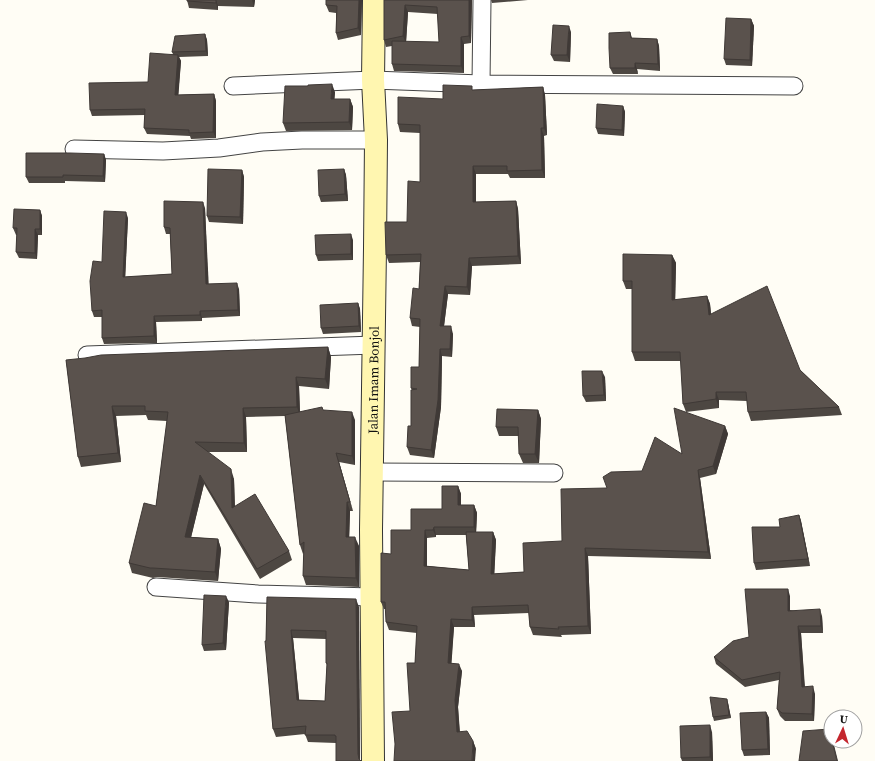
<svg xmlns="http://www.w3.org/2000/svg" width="875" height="761" font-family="'Source Serif 4',serif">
  <rect width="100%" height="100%" fill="#fffdf5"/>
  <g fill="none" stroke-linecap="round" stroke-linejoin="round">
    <defs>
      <g id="minor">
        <polyline points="481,84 482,0"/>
        <polyline points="233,86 373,80 481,84 794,86"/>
        <polyline points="74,149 163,151 219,148 262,142 302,140 376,140"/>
        <polyline points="87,355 374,345"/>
        <polyline points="372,472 554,473"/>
        <polyline points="156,587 258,594 372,597"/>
      </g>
      <g id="secondary">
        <path id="s1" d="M373,761l-2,-231 4,-282 1,-108 -3,-60 1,-80"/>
      </g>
    </defs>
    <use href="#minor" stroke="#444" stroke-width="19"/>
    <use href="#secondary" stroke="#333" stroke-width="24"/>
    <use href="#minor" stroke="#fff" stroke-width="17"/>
    <use href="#secondary" stroke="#fff6b0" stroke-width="22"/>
  </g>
  <g fill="#4d4742" fill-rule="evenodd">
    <polygon points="187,0 255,0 254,7 218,6 218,10 189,8"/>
    <polygon points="362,0 361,35 338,40 336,33 336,13 329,12 326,5"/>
    <path d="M384,0h88l-1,43 -7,1v29l-70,-2 -2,-7v-18l-6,1 -2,-7zM408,12l30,2 1,28h-33z"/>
    <polygon points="491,0 528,0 492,3"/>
    <polygon points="751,19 754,26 752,66 726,65 724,59"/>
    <polygon points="571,32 570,62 554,61 551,55"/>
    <polygon points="630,32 632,38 657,39 659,46 660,71 637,69 638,74 613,74 610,68"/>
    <polygon points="205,34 207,40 208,56 179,57 181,61 178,95 214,94 216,101 216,138 191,139 190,136 147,134 144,128 145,115 92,116 90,110 148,82 173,54 172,52"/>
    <polygon points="543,87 545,95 547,135 544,136 545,178 510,178 508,174 476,174 476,202 516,201 518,209 521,264 472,266 470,295 448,294 444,326 453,334 452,357 442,356 441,407 434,458 410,455 407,447 411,426 412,390 411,388 419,367 420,327 412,326 410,318 419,289 420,262 389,263 386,255 407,222 420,182 420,133 400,132 398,124 443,99 473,90"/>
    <polygon points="335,92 334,99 350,99 353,107 352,130 286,131 283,123"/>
    <polygon points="623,106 625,112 624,136 598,134 596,128"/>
    <polygon points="104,154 106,160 105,182 65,181 65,183 29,183 26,177"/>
    <polygon points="344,169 346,175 348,201 321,202 319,196"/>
    <polygon points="242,170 244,177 243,224 209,222 207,216"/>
    <polygon points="205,208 208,284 239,289 240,316 202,318 202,321 156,322 157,343 104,344 102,338 102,317 94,317 92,311 102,262 128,218 125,277 172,274 170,234 166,234 164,227"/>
    <polygon points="40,210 42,216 42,235 38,235 37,259 19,258 16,252 17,235 16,235 13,228"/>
    <polygon points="353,240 353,260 318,261 316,255"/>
    <polygon points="672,255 676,263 675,300 707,296 710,304 711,314 800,370 839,407 842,415 751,421 748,412 747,401 719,400 719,408 686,412 683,404 681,361 635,361 632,352 632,289 626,289 623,281"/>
    <polygon points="358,303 360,309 361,332 323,334 321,328"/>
    <polygon points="328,347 331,357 329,389 299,386 300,412 323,410 355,420 355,465 339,462 353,511 350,511 349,537 359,546 359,587 306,585 303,576 304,553 303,554 300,545 285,416 246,417 247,452 207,452 234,479 235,506 289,551 292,560 260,579 204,484 191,537 218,539 221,549 218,581 157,577 153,578 132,573 129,563 156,506 167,421 148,420 146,415 116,416 121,462 81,467 78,457 66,360"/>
    <polygon points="605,377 606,401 586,402 583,396"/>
    <polygon points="538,410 541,419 539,463 523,463 519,454 519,436 499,436 496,427"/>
    <path d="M725,426l3,8 -12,40 -16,4 11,81 -123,-3 3,78 -30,1 1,2 -29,-2 -3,-8 -1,-14 -55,2 1,12h-21l-3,36 11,8 -4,36 2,25 13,9 3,8 -66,-38 5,-48 2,-30 -28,-3 -3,-8v-13h-2l-3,-7 10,-48 20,-24 31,-21 16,-23 3,8v11h13l3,8 -1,19h17l3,8 -2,34 30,-2 38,-31 45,-53 35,-17 40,-17zM436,535h30l3,35 -42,-4v-28l9,-1z"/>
    <polygon points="799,515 801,521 810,566 756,570 754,563 780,527"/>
    <polygon points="790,596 790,610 822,616 823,633 801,633 805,687 815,694 814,721 785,721 780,716 777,709 779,680 745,687 716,664 714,657 749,637"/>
    <path d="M267,597l92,10 1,154 -24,-18 -28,-1 -3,-8 -29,3 -3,-8 -7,-88zM293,638l33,1v24l1,2 -2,36 -26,-1z"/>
    <polygon points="229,602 226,650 204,651 202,645"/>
    <polygon points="728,703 731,718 714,721 713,717"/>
    <polygon points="766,712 769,718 770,755 744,756 742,750"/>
    <polygon points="712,732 713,761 682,761 681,758"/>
  </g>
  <g fill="#3f3936">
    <polygon points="216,0 218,6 218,10 216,3"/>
    <polygon points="252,0 255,0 254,7"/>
    <polygon points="359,0 362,0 361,35 358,28"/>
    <polygon points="469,0 472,0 471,43 469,36"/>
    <polygon points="405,5 408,12 406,43 403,36"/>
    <polygon points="751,19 754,26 752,66 750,60"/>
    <polygon points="569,26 571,32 570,62 567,55"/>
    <polygon points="205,34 207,40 208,56 206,51"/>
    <polygon points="461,37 464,44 464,73 461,66"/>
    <polygon points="657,39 659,46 660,71 658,64"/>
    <polygon points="178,55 181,61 178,101 175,95"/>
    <polygon points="635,63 637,69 638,74 635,68"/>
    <polygon points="332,84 335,92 334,107 331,99"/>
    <polygon points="543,87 545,95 547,135 544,128"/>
    <polygon points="214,94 216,101 216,138 213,132"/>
    <polygon points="350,99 353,107 352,130 349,122"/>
    <polygon points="623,106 625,112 624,136 622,130"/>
    <polygon points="541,128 544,136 545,178 542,170"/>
    <polygon points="104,154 106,160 105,182 103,176"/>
    <polygon points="473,166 476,174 476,210 473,202"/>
    <polygon points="344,169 346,175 348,201 345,194"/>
    <polygon points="242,170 244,177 243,224 240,217"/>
    <polygon points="516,201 518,209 521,264 518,256"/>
    <polygon points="203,202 205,208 209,290 206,284"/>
    <polygon points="40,210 42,216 42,235 40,229"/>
    <polygon points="126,212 128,218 125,283 123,277"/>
    <polygon points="35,229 38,235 37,259 35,253"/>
    <polygon points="351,234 353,240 353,260 351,254"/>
    <polygon points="672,255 676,263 675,309 672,300"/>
    <polygon points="469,258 472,266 470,295 467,287"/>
    <polygon points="237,283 239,289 240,316 238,310"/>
    <polygon points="445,286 448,294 443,334 440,326"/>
    <polygon points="707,296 710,304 712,323 709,315"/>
    <polygon points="358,303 360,309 361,332 359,326"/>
    <polygon points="200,311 202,318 202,321 200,315"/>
    <polygon points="154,316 156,322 157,343 154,336"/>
    <polygon points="451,326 453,334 452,357 450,349"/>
    <polygon points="328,347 331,357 329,389 325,379"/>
    <polygon points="440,349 442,356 441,407 434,458 431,450"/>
    <polygon points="602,371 605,377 606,401 604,395"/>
    <polygon points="296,377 299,386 300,416 297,407"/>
    <polygon points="716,392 719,400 719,408 716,399"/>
    <polygon points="112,406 116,416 121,462 118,453"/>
    <polygon points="243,408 246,417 247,452 244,443"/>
    <polygon points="538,410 541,419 539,463 535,454"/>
    <polygon points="352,412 355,420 355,465 352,456"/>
    <polygon points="725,426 728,434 716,474 713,466"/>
    <polygon points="336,453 339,462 353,511 350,502"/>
    <polygon points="231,469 234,479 235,517 232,508"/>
    <polygon points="698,470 700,478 711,559 708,552"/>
    <polygon points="200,475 204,484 189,546 185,537"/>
    <polygon points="458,486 461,494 461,513 458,505"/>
    <polygon points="347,502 350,511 349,545 346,537"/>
    <polygon points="474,505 477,513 476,535 474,527"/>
    <polygon points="799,515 801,521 810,566 808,559"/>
    <polygon points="434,527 436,535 436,537 433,530"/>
    <polygon points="425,530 427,538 427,573 424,566"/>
    <polygon points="493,532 496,540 494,582 491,574"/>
    <polygon points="355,537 359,546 359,587 356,578"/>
    <polygon points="218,539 221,549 218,581 215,572"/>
    <polygon points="585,548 588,556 591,634 588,626"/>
    <polygon points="788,589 790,596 790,618 788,611"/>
    <polygon points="226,596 229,602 226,650 223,643"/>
    <polygon points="356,599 359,607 360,761 358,754"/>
    <polygon points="472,607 474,615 475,627 472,620"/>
    <polygon points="820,609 822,616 823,633 821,626"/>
    <polygon points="451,619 454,627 451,671 448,663"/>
    <polygon points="798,626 801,633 805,694 802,687"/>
    <polygon points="291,630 293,638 300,708 297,700"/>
    <polygon points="459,664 462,671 458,707 460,740 457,732 455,700"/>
    <polygon points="813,686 815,694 814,721 812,714"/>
    <polygon points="727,699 728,703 731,718 729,715"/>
    <polygon points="766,712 769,718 770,755 768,749"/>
    <polygon points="710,725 712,732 713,761 712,761 710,757"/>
    <polygon points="473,741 476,749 475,761 472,761"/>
    <polygon points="832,741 833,741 838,761 837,761"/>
  </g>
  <g fill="#5a524d" stroke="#3f3936" fill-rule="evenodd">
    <polygon points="187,0 216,0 216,3 187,1"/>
    <polygon points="326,0 359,0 358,28 336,33 337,6 326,5"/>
    <polygon points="384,0 469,0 469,36 461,37 461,66 392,64 392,41 439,42 437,7 405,5 403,36 384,40"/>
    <polygon points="726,18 751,19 750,60 724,59"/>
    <polygon points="553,25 569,26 567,55 551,55"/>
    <polygon points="630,32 631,38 657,39 658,64 635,63 635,68 610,68 609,48 609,33"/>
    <polygon points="205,34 206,51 172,52 175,36"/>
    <polygon points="150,53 178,55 175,95 214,94 213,132 189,133 189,130 144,128 145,109 90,110 89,83 148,82"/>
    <polygon points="332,84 331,99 350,99 349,122 283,123 285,86 308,86 308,85"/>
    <polygon points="443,85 472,86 472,90 543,87 544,128 541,128 542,170 507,171 507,166 473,166 473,202 516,201 518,256 469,258 467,287 445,286 440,326 451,326 450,349 440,349 438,400 431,450 407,447 408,426 411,426 411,390 417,389 411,388 411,367 419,367 420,319 410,318 413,288 419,289 421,254 386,255 385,222 407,222 408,181 420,182 420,125 398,124 398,97 443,99"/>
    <polygon points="597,104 623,106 622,130 596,128"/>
    <polygon points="26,153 70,153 104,154 103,176 63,175 63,177 26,177"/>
    <polygon points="208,169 242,170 240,217 207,216"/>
    <polygon points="344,169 345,194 319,196 318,170"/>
    <polygon points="164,201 203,202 206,284 237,283 238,310 200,311 200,315 154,316 154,336 102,338 102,310 92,311 90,281 93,261 102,262 104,211 126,212 123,277 172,274 170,228 164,227"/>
    <polygon points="14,209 40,210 40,229 35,229 35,253 16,252 17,228 13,228"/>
    <polygon points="351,234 351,254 316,255 315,235"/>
    <polygon points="623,254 672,255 672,300 707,296 709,315 767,286 800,370 839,407 748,412 746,392 716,392 716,399 683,404 680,352 632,352 632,281 623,281"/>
    <polygon points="358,303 359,326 321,328 320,305"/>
    <polygon points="328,347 325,379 296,377 297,407 243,408 244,443 195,442 231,469 232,508 255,494 289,551 257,569 200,475 185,537 218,539 215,572 153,568 150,568 129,563 144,503 156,506 168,412 145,411 145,406 112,406 118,453 78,457 66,360 85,358 101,355"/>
    <polygon points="582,371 602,371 604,395 583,396"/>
    <polygon points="322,407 323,410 352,412 352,456 336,453 350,502 347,502 346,537 355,537 356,578 303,576 304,542 300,545 285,415"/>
    <polygon points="674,408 725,426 713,466 698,470 708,552 585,548 588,626 558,627 559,629 530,627 528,605 472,607 472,620 451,619 448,663 459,664 455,700 457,732 467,731 473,741 472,761 394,761 395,744 392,712 410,711 407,663 415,663 417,626 386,622 385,602 381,602 381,553 391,554 391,530 411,530 411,509 442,509 442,486 458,486 458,505 474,505 474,527 434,527 433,530 425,530 424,566 469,570 466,532 493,532 491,574 524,572 523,543 562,541 561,489 607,488 603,477 611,472 642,471 655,437 682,454"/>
    <polygon points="497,409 538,410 535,454 519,454 518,427 496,427"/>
    <polygon points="799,515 808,559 754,563 752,527 780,527 779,519"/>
    <polygon points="745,589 788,589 788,611 820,609 821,626 798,626 802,687 813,686 812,714 782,713 777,709 780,672 742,680 714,657 733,641 749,637"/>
    <polygon points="204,595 226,596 223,643 202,645"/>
    <path d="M267,597l89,2 2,155 1,5 2,2h-25v-25h-1v-1h-30l1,-9 -33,3 -8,-88h1zM291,630l35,1v32h1l-2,38 -28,-1z"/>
    <polygon points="710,697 727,699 729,715 713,717"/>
    <polygon points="766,712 768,749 742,750 740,713"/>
    <polygon points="710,725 710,757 681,758 680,726"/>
    <polygon points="829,729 831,736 831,741 832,741 837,761 799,761 803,731"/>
  </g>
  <g text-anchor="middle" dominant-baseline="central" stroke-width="4" stroke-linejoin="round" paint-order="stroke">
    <g font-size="13" fill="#111" stroke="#fff">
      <text stroke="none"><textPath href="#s1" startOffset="381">Jalan Imam Bonjol</textPath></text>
    </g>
  </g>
  <g transform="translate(843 729) rotate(4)"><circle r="19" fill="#ffffff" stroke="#a0a0a0"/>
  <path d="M0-3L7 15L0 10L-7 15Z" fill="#c4262e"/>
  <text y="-6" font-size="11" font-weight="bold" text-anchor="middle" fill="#111111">U</text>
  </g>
</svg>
